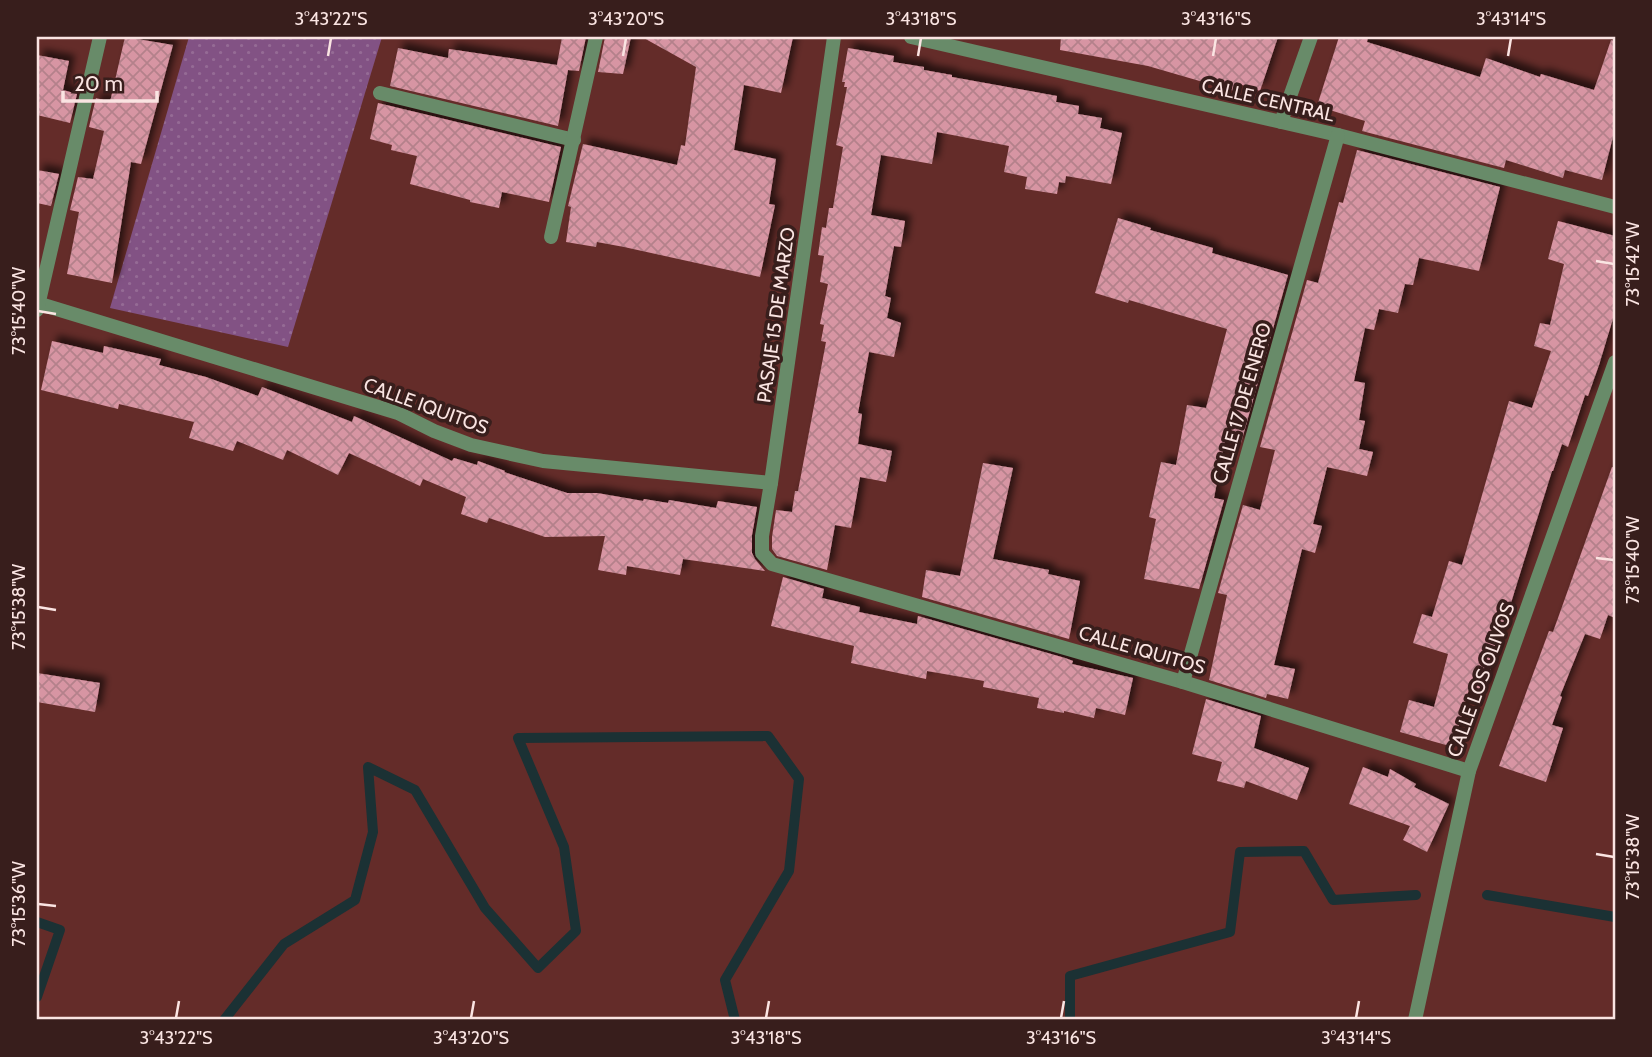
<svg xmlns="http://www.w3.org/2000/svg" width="1652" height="1057" font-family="Cabin,sans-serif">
  <defs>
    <pattern id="grass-dots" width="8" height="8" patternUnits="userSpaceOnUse" patternTransform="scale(1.75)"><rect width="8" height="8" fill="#825284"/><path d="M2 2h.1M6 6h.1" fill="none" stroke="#956b95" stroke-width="1.8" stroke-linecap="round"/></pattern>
    <pattern id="building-cross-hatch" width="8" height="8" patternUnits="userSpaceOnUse" patternTransform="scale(1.75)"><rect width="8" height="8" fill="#d795a3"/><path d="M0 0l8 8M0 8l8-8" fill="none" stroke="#b4818b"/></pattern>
    <filter id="shadow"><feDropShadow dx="6" dy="-6" stdDeviation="3.5" flood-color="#0009"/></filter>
  </defs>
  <rect width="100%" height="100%" fill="#642c29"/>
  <polygon fill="url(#grass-dots)" points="189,37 382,37 288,347 110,308"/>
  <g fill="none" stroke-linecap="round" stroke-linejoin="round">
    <g stroke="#1b3134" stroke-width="10">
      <polyline points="1487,895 1615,917"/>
      <polyline points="37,922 60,930 37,997"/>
      <polyline points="224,1020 284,944 355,900 373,832 368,767 415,790 485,908 538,968 576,931 564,847 518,738 768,736 799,779 789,871 725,980 735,1020"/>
      <polyline points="1070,1020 1070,976 1230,932 1240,852 1304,851 1333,900 1416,895"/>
    </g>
  </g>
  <g fill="url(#building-cross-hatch)" filter="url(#shadow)">
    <polygon points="125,37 173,45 141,164 131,162 112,283 67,274 79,212 70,210 78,177 93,179 104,131 89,127 96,98 110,102"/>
    <polygon points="562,37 586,37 579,71 568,70 558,126 390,86 398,48 448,58 449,49 557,65"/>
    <polygon points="605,37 631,37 623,74 598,72"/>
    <polygon points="642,37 793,37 781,93 744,85 734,150 776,159 769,204 775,205 760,277 624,247 597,242 596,247 566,242 571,207 568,206 583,144 677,165 681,145 685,146 696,67"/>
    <polygon points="1061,37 1278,37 1260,91 1236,83 1234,91 1148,66 1060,50"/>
    <polygon points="1339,37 1368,37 1367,42 1480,77 1486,58 1540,77 1541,74 1594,90 1611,40 1615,41 1615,129 1602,180 1565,170 1563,178 1506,160 1504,168 1362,131 1365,121 1317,106"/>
    <polygon points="848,48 894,56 893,62 924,67 924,70 952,75 952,77 1057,96 1056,102 1079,106 1078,114 1102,118 1100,128 1122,133 1111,184 1066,176 1065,183 1059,182 1057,194 1025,189 1027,177 1004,172 1009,146 937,132 932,164 881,155 871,215 905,221 901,247 894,246 885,296 891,298 887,318 901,323 894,357 869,352 858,413 862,414 858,444 892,451 886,482 860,477 851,528 835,525 827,570 777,556 772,549 772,537 776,510 792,512 795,491 798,491 826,342 821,341 824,325 820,324 828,284 820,282 824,256 818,255 822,227 826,228 829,208 833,208 843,147 836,145 847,87 844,87 845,82 842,82"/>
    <polygon points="37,55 69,61 63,90 77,94 70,123 37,115"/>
    <polygon points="378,103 561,147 549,202 502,192 499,208 470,202 470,200 410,184 417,156 391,150 392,145 370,139"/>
    <polygon points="1357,150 1500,187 1479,271 1419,258 1413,285 1405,284 1398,313 1379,309 1374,330 1365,328 1354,381 1365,383 1359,420 1365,421 1359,449 1373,452 1367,476 1327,467 1313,524 1322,526 1315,553 1302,549 1274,665 1295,669 1288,699 1267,694 1266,698 1209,680 1227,595 1218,593 1243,505 1260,510 1275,450 1260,447 1307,280 1318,283 1339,202 1343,203"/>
    <polygon points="37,170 59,174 51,206 37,203"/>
    <polygon points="1118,218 1151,228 1150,230 1213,248 1212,253 1288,275 1241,443 1225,441 1214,498 1224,500 1199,589 1144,579 1156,519 1149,517 1161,462 1176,465 1187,405 1206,408 1227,329 1129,300 1128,303 1095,293"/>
    <polygon points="1558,221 1615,236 1615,312 1599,365 1588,396 1585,395 1568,447 1562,444 1553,471 1552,471 1483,693 1469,689 1453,747 1400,732 1409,700 1434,707 1448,654 1413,643 1422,614 1432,617 1449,561 1462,565 1509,401 1532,408 1551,351 1534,346 1540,323 1550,325 1564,264 1548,259"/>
    <polygon points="52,341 103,353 104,346 161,359 159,365 206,377 258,396 262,387 352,422 354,416 452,461 454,458 477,465 478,461 505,471 504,472 567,493 597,493 643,501 644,499 668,503 669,500 716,508 718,501 757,507 752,535 752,553 755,559 765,571 683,559 680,575 627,566 626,575 598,570 605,536 545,537 489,518 487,523 461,514 466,497 423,479 420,486 349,453 338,475 287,450 283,460 237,441 233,451 189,438 194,422 119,404 118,409 41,390"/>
    <polygon points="983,463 1013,468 993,559 1049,570 1048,574 1080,581 1069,639 922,597 926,570 960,576"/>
    <polygon points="1612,467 1615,468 1615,618 1608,615 1600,639 1585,634 1560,696 1562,697 1552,725 1563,728 1546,782 1499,766 1549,631 1553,632"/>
    <polygon points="783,577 824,589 822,598 860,607 859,612 917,624 918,616 1065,658 1073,661 1072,664 1133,678 1125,715 1096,708 1094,718 1064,711 1064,713 1037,708 1039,698 983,687 984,681 927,671 926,679 851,663 854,646 771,626"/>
    <polygon points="37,673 100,683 95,712 37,702"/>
    <polygon points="1206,699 1261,716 1254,748 1309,768 1297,800 1246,781 1244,788 1217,781 1222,762 1192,754"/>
    <polygon points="1363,767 1388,777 1390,769 1416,784 1414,787 1449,804 1427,852 1403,840 1410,826 1349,804"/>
  </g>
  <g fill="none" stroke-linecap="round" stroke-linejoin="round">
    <g stroke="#688b69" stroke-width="14">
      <polyline points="380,93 574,140"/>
      <polyline points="551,237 596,37"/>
    </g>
    <g stroke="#688b69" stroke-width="14">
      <polyline points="834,37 771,483 762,536 762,553 772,564 1183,682 1469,771"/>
      <polyline points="911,37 1338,135 1615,207"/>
      <polyline points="1281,122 1311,37"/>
      <polyline points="37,303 398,413 434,431 471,445 543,461 771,483"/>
      <polyline points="37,310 100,37"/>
      <polyline points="1183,682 1338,135"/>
      <polyline points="1415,1020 1469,771 1615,362"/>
    </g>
  </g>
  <path fill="none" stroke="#fae4e2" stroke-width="2.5" d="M328,56l3,-18M623,56l3,-18M918,56l3,-18M1213,56l3,-18M1508,56l3,-18M1596,261l18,3M38,311l18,3M1596,558l18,2M38,607l18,3M1596,854l18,3M38,904l18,2M176,1018l3,-17M471,1018l3,-17M766,1018l3,-17M1061,1018l3,-17M1356,1018l3,-17"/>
  <g text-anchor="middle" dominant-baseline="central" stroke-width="7" stroke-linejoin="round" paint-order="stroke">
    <g font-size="19" fill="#fae4e2" stroke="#381e1c">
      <text transform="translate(1268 100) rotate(13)">CALLE CENTRAL</text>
      <text transform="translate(776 315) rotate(-82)">PASAJE 15 DE MARZO</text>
      <text transform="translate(1242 403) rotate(-74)">CALLE 17 DE ENERO</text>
      <text transform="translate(426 406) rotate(20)">CALLE IQUITOS</text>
      <text transform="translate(1142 650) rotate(16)">CALLE IQUITOS</text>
      <text transform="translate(1481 680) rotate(-70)">CALLE LOS OLIVOS</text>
    </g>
  </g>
  <rect width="1652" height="1057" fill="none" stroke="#381e1c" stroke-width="77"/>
  <path d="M63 91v10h94v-10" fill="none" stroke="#fae4e2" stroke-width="3.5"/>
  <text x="74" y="91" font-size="21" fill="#fae4e2" stroke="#381e1c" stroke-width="5" paint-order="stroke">20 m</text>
  <rect x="38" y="38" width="1576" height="980" fill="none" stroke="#fae4e2" stroke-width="2.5"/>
  <g font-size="18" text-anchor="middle" fill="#fae4e2">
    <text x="331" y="25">3°43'22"S</text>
    <text x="626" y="25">3°43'20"S</text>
    <text x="921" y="25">3°43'18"S</text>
    <text x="1216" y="25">3°43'16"S</text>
    <text x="1511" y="25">3°43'14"S</text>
    <text transform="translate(1633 264) rotate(-90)" y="6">73°15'42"W</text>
    <text transform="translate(19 311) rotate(-90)" y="6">73°15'40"W</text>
    <text transform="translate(1633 560) rotate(-90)" y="6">73°15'40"W</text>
    <text transform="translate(19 607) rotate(-90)" y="6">73°15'38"W</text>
    <text transform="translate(1633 857) rotate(-90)" y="6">73°15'38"W</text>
    <text transform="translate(19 904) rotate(-90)" y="6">73°15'36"W</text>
    <text x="176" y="1044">3°43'22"S</text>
    <text x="471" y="1044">3°43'20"S</text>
    <text x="766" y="1044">3°43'18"S</text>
    <text x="1061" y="1044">3°43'16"S</text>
    <text x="1356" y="1044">3°43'14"S</text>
  </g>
</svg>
